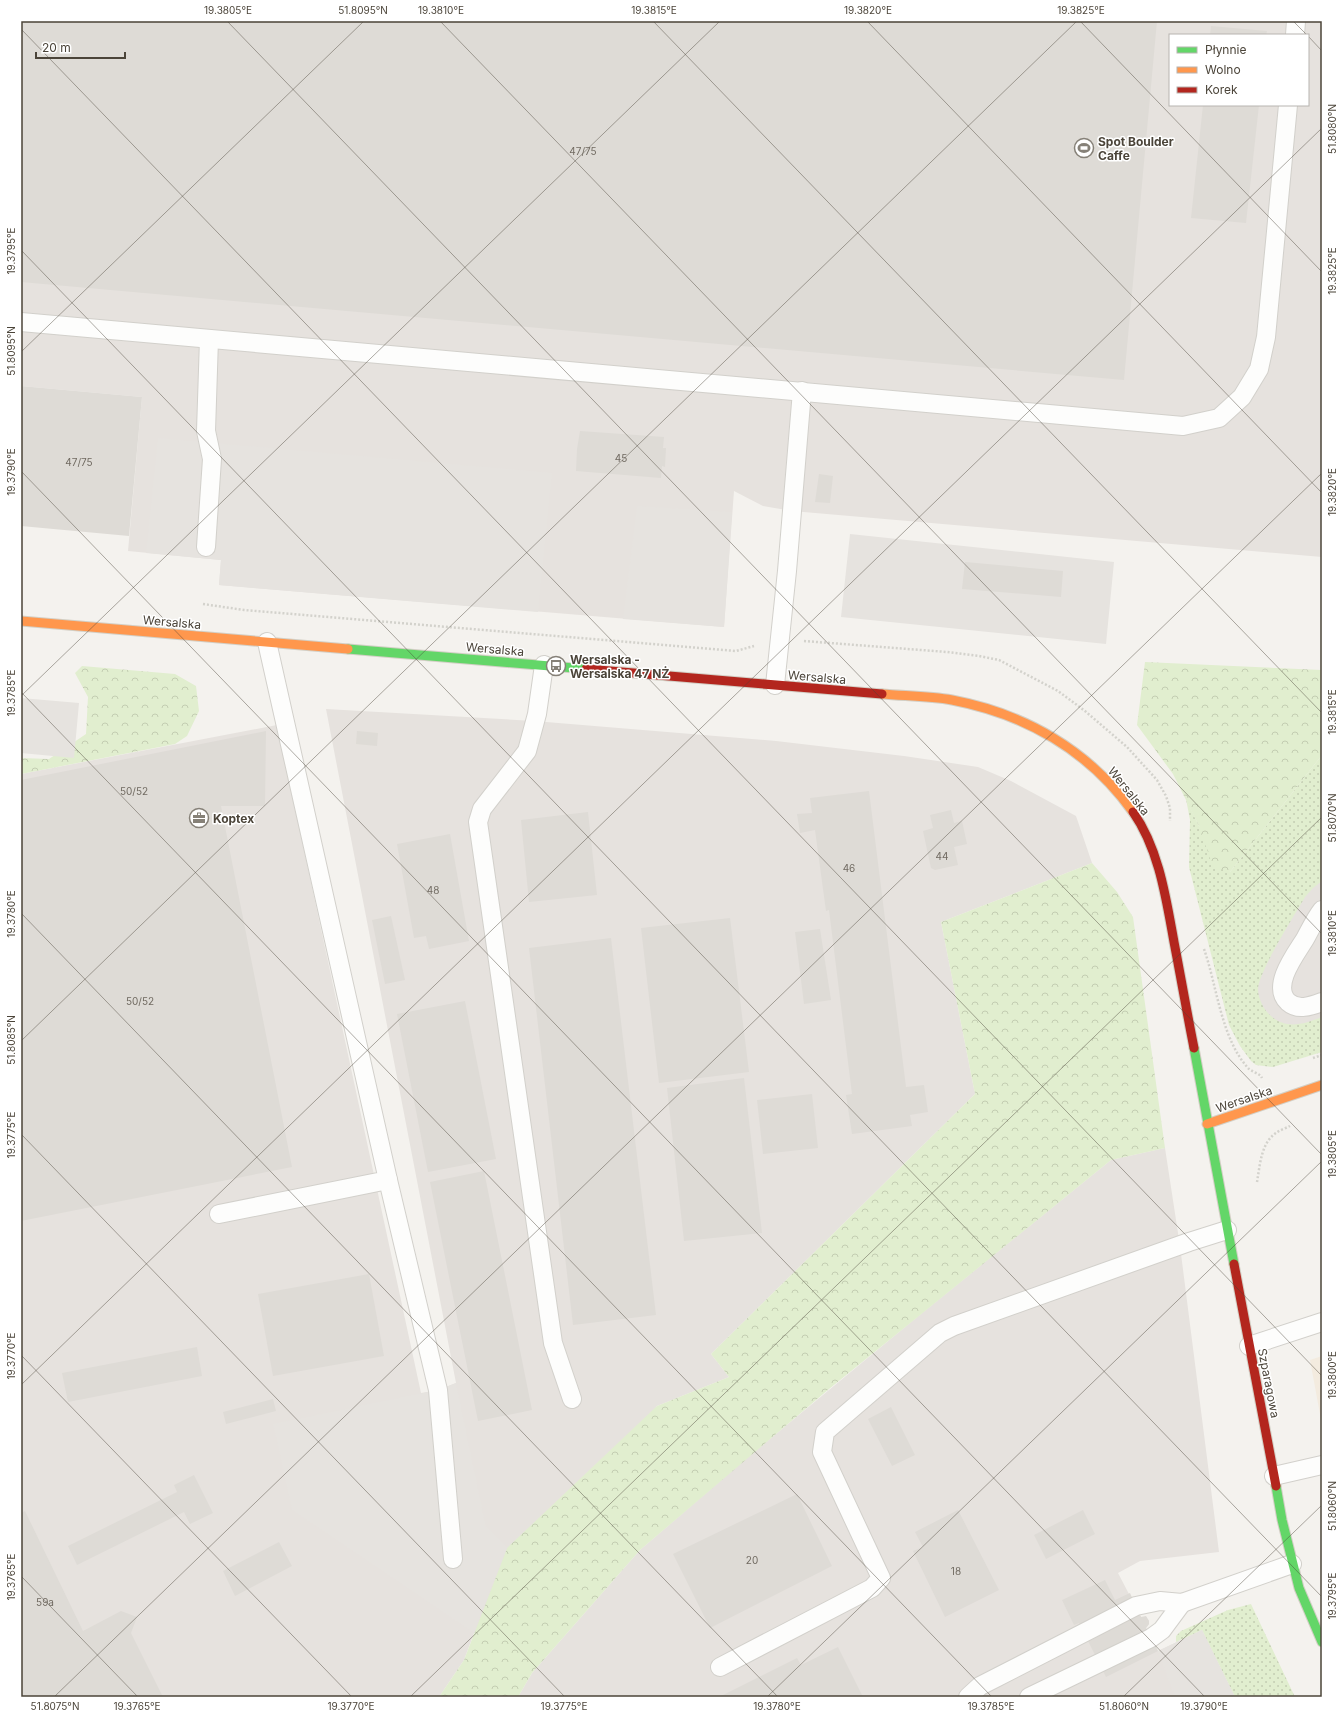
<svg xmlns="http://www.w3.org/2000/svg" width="1343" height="1718" font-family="Inter,sans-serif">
  <defs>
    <pattern id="grass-dots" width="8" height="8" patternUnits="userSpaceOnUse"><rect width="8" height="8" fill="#e1eecf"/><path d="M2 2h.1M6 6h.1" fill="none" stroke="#c3cdb2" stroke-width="1.8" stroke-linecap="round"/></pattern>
    <pattern id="forest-crowns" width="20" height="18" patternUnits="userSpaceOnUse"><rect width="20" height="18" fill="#e1eecf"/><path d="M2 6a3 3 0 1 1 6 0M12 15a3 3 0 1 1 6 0" fill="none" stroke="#c3cdb2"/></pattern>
  </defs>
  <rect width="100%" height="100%" fill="#f4f2ee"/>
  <polygon fill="#f3ebdf" points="1322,1356 1322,1425 1310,1360"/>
  <g fill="#e6e2de" fill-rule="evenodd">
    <path d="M21,21h1301v536l-530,-46 -29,-5 -29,-15 -10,136 -505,-42 2,-25 -93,-9 14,-154 -121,-11zM1170,35h138v70h-138z"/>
    <polygon points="326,709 534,721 776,741 904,756 978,767 1011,781 1076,816 1092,863 941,922 975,1094 711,1354 729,1377 657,1406 474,1633 464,1660 439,1697 21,1697 21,774 277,725 421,1393 438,1390 456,1383"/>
    <polygon points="1322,854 1322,1039 1240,1009"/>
    <polygon points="1165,1148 1180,1246 1219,1552 1140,1561 1118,1573 1141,1617 1146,1617 1149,1621 1149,1624 1146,1628 1158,1651 1202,1630 1235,1697 518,1697 532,1673 640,1550 748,1457 916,1318 1111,1160"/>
  </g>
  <g fill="url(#grass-dots)">
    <path d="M1322,755v126l-9,7 -8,9c-11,19 -46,74 -47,92 0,10 6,21 13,27 16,14 33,8 51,1v35l-49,15 -17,-2 -5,-4 -11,-15 -11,-21 -40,-158 1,-47 -4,-21 13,27 31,46z"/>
    <polygon points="1251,1604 1295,1697 1235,1697 1202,1630 1176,1642 1176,1636 1181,1631 1228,1610"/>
  </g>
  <g fill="url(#forest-crowns)">
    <polygon points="1145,662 1322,670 1322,755 1230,872 1213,867 1199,826 1173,774 1137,725"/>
    <polygon points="82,666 175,674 196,686 199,711 187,736 175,744 21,774 21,758 49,759 86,734 88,697 75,673"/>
    <polygon points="1092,863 1117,892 1133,917 1165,1148 1111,1160 829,1389 640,1550 532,1673 518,1697 439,1697 464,1660 507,1548 657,1406 729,1377 711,1354 975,1094 941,922"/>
  </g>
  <g fill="#e6e3df">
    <polygon points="158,438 552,473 538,612 219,585 221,560 146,553"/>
    <polygon points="637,506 732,512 724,627 623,619"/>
    <polygon points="850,534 1114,562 1106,644 841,617"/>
    <polygon points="21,698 79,703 74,758 21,753"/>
    <polygon points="456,1383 486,1527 507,1548 474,1633 292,1510 273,1424 438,1390"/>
    <polygon points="1202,1630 1235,1697 1176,1697 1172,1690 1158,1651"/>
  </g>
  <g fill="#dedbd6">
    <polygon points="21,21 1157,21 1124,380 21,282"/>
    <polygon points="1211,26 1267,31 1266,35 1210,35"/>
    <polygon points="1203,105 1259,105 1246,223 1191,218"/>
    <polygon points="21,386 142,397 129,536 21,526"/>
    <polygon points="580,431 664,437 663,448 666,448 665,467 662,466 661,478 576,471 577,449"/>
    <polygon points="819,474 833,476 830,503 815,502"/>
    <polygon points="965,562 1063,571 1061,597 962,589"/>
    <polygon points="266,731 265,806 221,806 292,1167 21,1221 21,780"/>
    <polygon points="357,731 378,733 377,746 356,744"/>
    <polygon points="869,791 906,1087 924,1085 928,1112 910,1115 912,1126 852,1134 846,1095 852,1094 829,910 826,911 815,830 800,833 797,814 812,813 810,798"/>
    <polygon points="951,810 954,823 962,821 967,844 954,847 958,865 935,870 931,868 923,831 933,828 930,815"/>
    <polygon points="588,812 597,895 529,902 521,820"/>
    <polygon points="450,834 469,941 429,949 426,936 414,938 397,844"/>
    <polygon points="391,916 405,980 385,984 372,920"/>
    <polygon points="730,918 749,1072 659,1083 641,928"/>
    <polygon points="820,929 831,1000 804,1004 795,932"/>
    <polygon points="611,938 656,1315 573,1325 529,948"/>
    <polygon points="465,1001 496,1159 428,1172 397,1014"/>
    <polygon points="744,1078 762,1233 684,1241 667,1088"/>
    <polygon points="812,1094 818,1148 763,1154 757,1100"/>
    <polygon points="484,1171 532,1410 478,1421 430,1182"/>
    <polygon points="369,1274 384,1356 273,1376 258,1294"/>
    <polygon points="197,1347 202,1376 68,1402 62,1373"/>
    <polygon points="273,1399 276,1411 226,1424 223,1412"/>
    <polygon points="891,1407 915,1455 892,1466 868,1419"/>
    <polygon points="194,1475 213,1513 190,1524 184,1512 77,1565 68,1546 177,1492 174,1485"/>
    <polygon points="797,1494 832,1566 710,1628 673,1554"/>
    <polygon points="958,1510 999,1590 945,1617 913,1551 923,1547 915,1532"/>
    <polygon points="1083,1510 1095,1534 1046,1559 1034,1535"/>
    <polygon points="25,1511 83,1631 121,1611 137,1617 131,1633 163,1697 22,1697 21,1694 21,1513"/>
    <polygon points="279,1542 292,1566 235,1596 223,1571"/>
    <polygon points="1105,1580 1115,1600 1130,1593 1141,1617 1146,1616 1149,1621 1149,1624 1146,1628 1158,1651 1106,1677 1079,1623 1074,1625 1062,1600"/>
    <polygon points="838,1647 863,1697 719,1697 797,1658 801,1665"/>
  </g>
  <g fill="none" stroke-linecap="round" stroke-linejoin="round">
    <defs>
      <g id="lane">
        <polyline points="1295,35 1296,21"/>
        <polyline points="21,322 1183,426 1219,418 1242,397 1259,369 1266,337 1288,105"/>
        <polyline points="206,547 212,459 206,431 209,339"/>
        <polyline points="544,665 537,714 527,751 482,809 478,822 553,1343 572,1399"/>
        <polyline points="775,685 787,571 802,391"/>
        <path d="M1322,910c-7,9 -12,20 -17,29 -10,16 -34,47 -17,63 10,9 23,4 34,0"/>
        <polyline points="388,1180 438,1390 453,1559"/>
        <polyline points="219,1214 388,1180 267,642"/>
        <polyline points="1249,1346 1322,1322"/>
        <polyline points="1274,1476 1322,1465"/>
        <polyline points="720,1667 872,1588 881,1578 822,1452 825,1432 940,1333 954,1326 1189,1242 1227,1230"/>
        <polyline points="968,1697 980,1686 1136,1606 1160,1601 1182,1603 1292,1564"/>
        <polyline points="1029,1697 1151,1638 1162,1630 1182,1603"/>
      </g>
      <g id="fast">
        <polyline points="348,649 586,669"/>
        <polyline points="1194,1048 1234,1264"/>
        <polyline points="1276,1486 1282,1520 1299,1588 1322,1642"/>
      </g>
      <g id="slow">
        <polyline points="21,621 348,649"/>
        <path d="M882,694c23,2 47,2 70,6 73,14 137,50 181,112"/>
        <polyline points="1207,1124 1322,1085"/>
      </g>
      <g id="jam">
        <polyline points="586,669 882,694"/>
        <path d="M1133,812c26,37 33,86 41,130 7,36 13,71 20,106"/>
        <polyline points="1234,1264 1276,1486"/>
      </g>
    </defs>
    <use href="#lane" stroke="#d2d0cb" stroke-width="20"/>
    <use href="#fast" stroke="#d3cfc5" stroke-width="11"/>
    <use href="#slow" stroke="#d3cfc5" stroke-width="11"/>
    <use href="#jam" stroke="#d3cfc5" stroke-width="11"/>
    <g stroke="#d3d2cc" stroke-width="2.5" stroke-dasharray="2 2" stroke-linecap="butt">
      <polyline points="203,604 244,610 736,651 754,646"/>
      <polyline points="804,641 947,652 979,656 999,660 1058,691 1085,711 1127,747 1157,780 1166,796 1170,808 1170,821"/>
      <path d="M1204,949c13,37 17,89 44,119 3,3 9,5 13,8l1,2"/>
      <polyline points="1313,1058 1322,1055"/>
      <path d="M1257,1182c3,-17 4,-39 19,-49 4,-3 10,-5 14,-7"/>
    </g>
    <use href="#lane" stroke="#fdfdfc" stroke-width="18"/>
    <use href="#fast" stroke="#63d668" stroke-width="9"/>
    <use href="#slow" stroke="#ff974d" stroke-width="9"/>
    <use href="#jam" stroke="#b3261e" stroke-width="9"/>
  </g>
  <path fill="none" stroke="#4b4439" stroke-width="1" stroke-opacity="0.45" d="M227,21l1095,1134M440,21l882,913M653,21l669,692M867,21l455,472M1080,21l242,251M1293,21l14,14M21,29l1301,1347M1308,36l14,15M21,250l1301,1347M21,352l343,-331M21,471l1184,1226M21,692l971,1005M21,696l699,-675M21,913l757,784M21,1041l1056,-1020M21,1134l544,563M21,1355l331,342M21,1385l1301,-1257M21,1576l117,121M54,1697l1268,-1224M410,1697l912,-880M767,1697l555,-536M1123,1697l199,-192"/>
  <defs>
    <symbol id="stadium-ring" viewBox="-11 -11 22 22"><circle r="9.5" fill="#fff" stroke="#868178" stroke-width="1.5"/><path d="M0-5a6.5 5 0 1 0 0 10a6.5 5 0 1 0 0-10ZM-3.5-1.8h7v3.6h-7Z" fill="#868178"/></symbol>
    <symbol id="bus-ring" viewBox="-11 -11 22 22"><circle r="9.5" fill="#fff" stroke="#868178" stroke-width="1.5"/><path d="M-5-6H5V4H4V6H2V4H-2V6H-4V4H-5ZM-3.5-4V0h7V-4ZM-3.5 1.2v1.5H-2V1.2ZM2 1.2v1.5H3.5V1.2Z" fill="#868178"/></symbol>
    <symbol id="office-ring" viewBox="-11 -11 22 22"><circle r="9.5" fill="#fff" stroke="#868178" stroke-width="1.5"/><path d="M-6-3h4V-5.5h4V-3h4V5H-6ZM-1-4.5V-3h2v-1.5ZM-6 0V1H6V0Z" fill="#868178"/></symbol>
  </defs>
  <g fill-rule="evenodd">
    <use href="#stadium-ring" x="1073" y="137" width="22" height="22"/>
    <use href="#bus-ring" x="545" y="655" width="22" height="22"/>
    <use href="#office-ring" x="188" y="807" width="22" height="22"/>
  </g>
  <g text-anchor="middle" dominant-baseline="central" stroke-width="3" stroke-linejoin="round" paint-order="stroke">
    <g font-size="10" fill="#706a61">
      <text x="583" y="151">47/75</text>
      <text x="621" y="458">45</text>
      <text x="79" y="462">47/75</text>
      <text x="134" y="791">50/52</text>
      <text x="942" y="856">44</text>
      <text x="849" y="868">46</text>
      <text x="433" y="890">48</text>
      <text x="140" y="1001">50/52</text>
      <text x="752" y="1560">20</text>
      <text x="956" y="1571">18</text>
      <text x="45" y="1602">59a</text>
    </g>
    <g font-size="12" font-weight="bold" fill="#4b4439" stroke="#fff" text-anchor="start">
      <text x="1098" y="141">Spot Boulder<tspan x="1098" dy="14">Caffe</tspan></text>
      <text x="570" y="659">Wersalska -<tspan x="570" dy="14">Wersalska 47 NŻ</tspan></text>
      <text x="213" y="818">Koptex</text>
    </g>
    <g font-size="12" fill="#4b4439" stroke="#fff">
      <text transform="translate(172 622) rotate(5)">Wersalska</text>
      <text transform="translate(495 649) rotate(5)">Wersalska</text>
      <text transform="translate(817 677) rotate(5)">Wersalska</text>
      <text transform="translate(1129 791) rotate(51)">Wersalska</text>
      <text transform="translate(1244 1099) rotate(-19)">Wersalska</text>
      <text transform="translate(1269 1383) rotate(79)">Szparagowa</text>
    </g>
  </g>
  <rect width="1343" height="1718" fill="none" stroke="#ffffff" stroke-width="44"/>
  <rect x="1169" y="34" width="140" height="72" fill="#ffffff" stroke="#b7b4b0"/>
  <rect x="1177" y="47" width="20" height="6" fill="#63d668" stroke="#b7b4b0"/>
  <text x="1205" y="54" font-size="12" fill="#4b4439">Płynnie</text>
  <rect x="1177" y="67" width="20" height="6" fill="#ff974d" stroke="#b7b4b0"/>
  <text x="1205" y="74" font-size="12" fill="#4b4439">Wolno</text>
  <rect x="1177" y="87" width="20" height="6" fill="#b3261e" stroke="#b7b4b0"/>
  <text x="1205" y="94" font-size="12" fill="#4b4439">Korek</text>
  <path d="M36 52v6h89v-6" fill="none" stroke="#4b4439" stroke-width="2"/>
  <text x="42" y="52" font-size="12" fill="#4b4439" stroke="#ffffff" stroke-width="3" paint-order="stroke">20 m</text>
  <rect x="22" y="22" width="1299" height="1674" fill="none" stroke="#4b4439" stroke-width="1.5"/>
  <g font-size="10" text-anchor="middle" fill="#4b4439">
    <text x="228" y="14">19.3805°E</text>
    <text x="363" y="14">51.8095°N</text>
    <text x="441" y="14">19.3810°E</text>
    <text x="654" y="14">19.3815°E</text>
    <text x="868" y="14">19.3820°E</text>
    <text x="1081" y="14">19.3825°E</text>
    <text transform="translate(1332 129) rotate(-90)" y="4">51.8080°N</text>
    <text transform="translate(11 251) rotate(-90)" y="4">19.3795°E</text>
    <text transform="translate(1332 271) rotate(-90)" y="4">19.3825°E</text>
    <text transform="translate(11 351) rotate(-90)" y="4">51.8095°N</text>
    <text transform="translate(11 472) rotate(-90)" y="4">19.3790°E</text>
    <text transform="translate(1332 492) rotate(-90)" y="4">19.3820°E</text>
    <text transform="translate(11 693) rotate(-90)" y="4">19.3785°E</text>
    <text transform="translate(1332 712) rotate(-90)" y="4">19.3815°E</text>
    <text transform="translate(1332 818) rotate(-90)" y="4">51.8070°N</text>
    <text transform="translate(11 914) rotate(-90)" y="4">19.3780°E</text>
    <text transform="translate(1332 933) rotate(-90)" y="4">19.3810°E</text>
    <text transform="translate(11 1040) rotate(-90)" y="4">51.8085°N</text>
    <text transform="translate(11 1135) rotate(-90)" y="4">19.3775°E</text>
    <text transform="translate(1332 1154) rotate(-90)" y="4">19.3805°E</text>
    <text transform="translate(11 1356) rotate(-90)" y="4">19.3770°E</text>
    <text transform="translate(1332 1375) rotate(-90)" y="4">19.3800°E</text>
    <text transform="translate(1332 1506) rotate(-90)" y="4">51.8060°N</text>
    <text transform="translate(11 1577) rotate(-90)" y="4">19.3765°E</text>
    <text transform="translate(1332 1596) rotate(-90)" y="4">19.3795°E</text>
    <text x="55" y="1710">51.8075°N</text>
    <text x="137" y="1710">19.3765°E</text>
    <text x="351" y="1710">19.3770°E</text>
    <text x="564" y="1710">19.3775°E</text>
    <text x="777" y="1710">19.3780°E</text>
    <text x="991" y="1710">19.3785°E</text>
    <text x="1124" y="1710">51.8060°N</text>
    <text x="1204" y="1710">19.3790°E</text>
  </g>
</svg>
